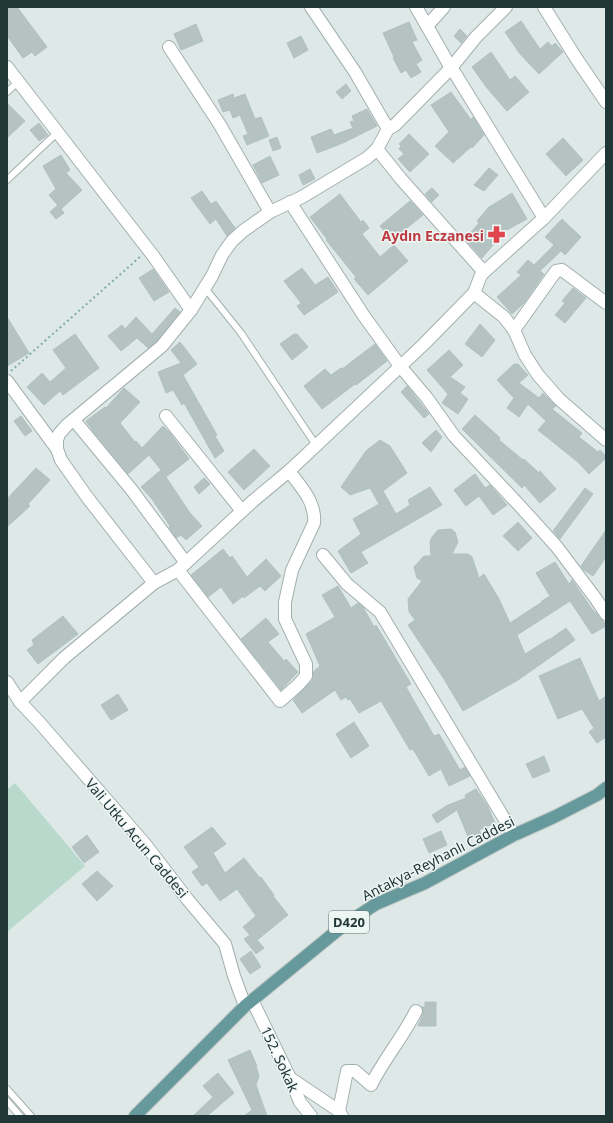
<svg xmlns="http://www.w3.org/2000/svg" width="613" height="1123" font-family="'Noto Sans',sans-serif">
  <rect width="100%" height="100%" fill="#dee9e7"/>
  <polygon fill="#b8d9cb" points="15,783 85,866 7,932 7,790"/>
  <g fill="#b4c3c1" stroke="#b1c1c0">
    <polygon points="7,7 17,7 47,47 35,56 32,52 23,58 7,36"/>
    <polygon points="521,21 540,49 548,42 552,46 555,43 563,52 539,74 520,54 505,32"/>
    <polygon points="409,22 417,40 412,42 422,60 416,64 421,72 411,78 406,70 401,73 393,58 394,57 383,33"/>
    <polygon points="196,24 203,41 181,50 174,34"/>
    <polygon points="460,29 467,36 461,43 454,36"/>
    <polygon points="301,36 308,50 294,58 287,43"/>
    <polygon points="491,52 510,80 515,76 529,92 507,111 487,88 472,67"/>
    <polygon points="346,84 351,91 342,99 336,92"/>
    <polygon points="451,92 471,120 473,117 484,135 472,148 471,147 453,163 435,146 449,132 431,105"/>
    <polygon points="233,94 234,98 245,94 255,119 261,117 269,136 247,145 243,136 248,134 240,115 233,118 230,110 223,112 218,100"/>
    <polygon points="7,103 25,121 7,138"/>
    <polygon points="367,109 377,126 343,143 317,153 311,137 331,129 334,135 353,128 350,122 354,121 352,116"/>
    <polygon points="39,123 48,135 39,141 30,130"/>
    <polygon points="409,134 429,154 410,172 398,159 404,154 399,149 401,146 399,144"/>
    <polygon points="277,137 281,148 273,151 269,140"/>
    <polygon points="563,138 583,160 566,176 546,154"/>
    <polygon points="61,155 70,170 66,173 82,190 61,209 49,195 56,189 43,166"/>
    <polygon points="270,156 279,175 262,183 253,165"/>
    <polygon points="489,168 498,175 484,191 474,185"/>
    <polygon points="310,169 315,179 303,185 299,175"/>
    <polygon points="432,188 439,195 432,202 425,194"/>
    <polygon points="202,191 211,204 216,201 235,228 227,236 216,219 210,224 191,198"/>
    <polygon points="512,193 527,219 505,231 482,258 465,239 479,223 477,221 489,207"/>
    <polygon points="340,194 361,222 363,220 369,228 362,234 380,257 394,245 408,261 368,295 354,279 356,277 326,240 327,239 310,217"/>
    <polygon points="410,201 423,215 392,240 380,226"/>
    <polygon points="58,205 64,213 56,219 50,212"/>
    <polygon points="562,219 581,237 565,255 561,251 540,271 544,274 524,303 512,314 497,297 521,275 517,272 528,260 534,265 554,245 545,237"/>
    <polygon points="302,268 315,285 328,277 338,292 304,315 297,306 301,303 284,281"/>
    <polygon points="153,269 169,292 154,301 139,278"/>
    <polygon points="573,288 586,298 565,323 555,315 565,303 562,301"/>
    <polygon points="175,308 180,312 157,341 148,348 137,338 121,351 108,336 122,325 125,329 136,317 152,334"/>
    <polygon points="7,317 29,353 7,366"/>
    <polygon points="480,324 495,340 482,357 465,344"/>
    <polygon points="75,334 99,368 63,395 60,391 44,405 27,387 42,373 50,382 66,368 53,350"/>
    <polygon points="294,334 297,334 308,347 292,360 280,344"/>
    <polygon points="180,342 197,364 183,375 217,435 215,436 224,451 215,458 184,403 182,405 173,390 166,393 158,372 181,363 171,350"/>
    <polygon points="375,344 387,361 356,385 355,384 322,409 304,386 325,369 331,375 341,368 342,369"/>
    <polygon points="449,350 463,365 450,377 465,387 460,393 468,399 458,414 442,403 448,394 427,370"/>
    <polygon points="514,364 518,364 528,375 519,383 539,398 543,393 556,406 552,409 582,433 579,437 598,452 600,450 606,456 606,458 589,474 579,463 538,430 546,421 528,404 519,417 507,408 514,398 497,380"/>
    <polygon points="407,386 429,414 424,418 401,392"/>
    <polygon points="124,388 140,402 120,423 135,442 136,441 142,448 163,426 170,433 189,459 166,477 190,513 202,526 186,540 181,535 176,538 169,527 170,526 152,499 141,487 161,470 149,455 128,474 93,431 86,421 105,407 106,408"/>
    <polygon points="475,415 500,438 499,440 523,460 524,459 539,473 540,471 556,489 540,503 524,485 522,488 462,429"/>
    <polygon points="21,416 32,431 25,436 14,421"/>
    <polygon points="436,430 442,437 431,452 422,443"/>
    <polygon points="380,440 390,446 407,473 383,491 396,514 410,505 408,500 430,487 442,505 361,552 368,563 351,573 338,551 361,534 353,519 379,504 370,488 350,495 341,487 366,451"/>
    <polygon points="254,449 270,466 244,490 228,472"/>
    <polygon points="36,468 50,480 28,504 30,506 7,527 7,499"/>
    <polygon points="475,474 485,488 490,485 507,505 493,515 479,496 466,506 454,490"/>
    <polygon points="204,478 210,484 199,494 194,487"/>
    <polygon points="585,488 593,494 560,539 553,531"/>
    <polygon points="518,522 532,538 518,551 503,536"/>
    <polygon points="451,529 455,532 458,542 452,554 468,554 472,557 479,578 484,574 499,599 510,623 542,602 542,601 550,596 536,573 555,562 569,584 572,580 592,609 606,624 606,626 592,634 570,601 517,635 525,654 549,639 549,640 566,628 575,640 518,680 463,711 444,679 408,625 415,620 409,612 408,599 422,581 417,578 414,567 424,556 431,556 430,542 432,537 438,530"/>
    <polygon points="606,530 606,557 593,576 584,570 581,566"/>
    <polygon points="223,549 230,558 232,556 247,577 266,559 281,576 265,591 260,586 244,598 243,596 233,604 221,587 208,597 191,575"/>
    <polygon points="338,586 351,608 358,603 363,607 374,627 376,625 411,684 406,687 434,736 439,734 460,770 465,767 470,776 449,786 441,769 429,776 413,749 410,750 381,701 359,713 350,699 348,700 346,697 341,700 335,690 302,713 293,700 312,681 314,671 320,666 306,634 335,617 322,595"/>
    <polygon points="63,616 78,634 38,664 27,650 34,645 32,640"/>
    <polygon points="266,618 279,634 268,642 284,661 286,659 298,672 281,690 241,639"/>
    <polygon points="580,658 599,701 606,696 606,737 597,743 589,732 594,728 582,709 558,719 539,676"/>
    <polygon points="118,694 128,710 111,720 101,705"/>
    <polygon points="354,722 369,746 351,758 336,734"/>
    <polygon points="544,756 550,771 533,778 526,764"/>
    <polygon points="476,789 487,805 495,823 479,830 481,834 469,839 457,810 437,823 432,815 448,805 466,798 465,795"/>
    <polygon points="212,827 226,844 213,853 225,873 244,858 260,878 261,877 274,895 273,896 288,915 257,940 264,948 256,954 244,939 250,935 243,927 256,916 237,889 220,901 207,883 202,886 192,872 199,867 184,847"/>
    <polygon points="441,831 447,845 429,853 423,839"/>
    <polygon points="87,835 99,852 84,863 72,847"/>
    <polygon points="97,871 113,886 97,901 82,884"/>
    <polygon points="251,951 261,967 250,974 240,959"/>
    <polygon points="425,1002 436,1002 436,1026 418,1026 423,1014 422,1007 425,1007"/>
    <polygon points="250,1050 257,1066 256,1066 259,1076 256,1085 267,1116 244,1116 252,1110 228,1060"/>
    <polygon points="218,1073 234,1093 207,1116 193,1116 213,1097 203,1086"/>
  </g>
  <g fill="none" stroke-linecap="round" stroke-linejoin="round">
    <defs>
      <g id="lane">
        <polyline points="7,92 18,82"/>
        <polyline points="7,180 58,132"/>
        <polyline points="205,288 241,333 316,445"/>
        <polyline points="7,1089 31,1116"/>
        <polyline points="7,1101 20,1116"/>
      </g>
      <g id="street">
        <polyline points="311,7 355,72 388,129"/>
        <polyline points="416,7 451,68 456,75 544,218"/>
        <polyline points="544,7 576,58 606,102"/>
        <polyline points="427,26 444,7"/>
        <polyline points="169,47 220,125 270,212"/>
        <polyline points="7,67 154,257 191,310"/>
        <polyline points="377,149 401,179 484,272"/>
        <polyline points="290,202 364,316 400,366 427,398 454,436 519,505 557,547 596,599 606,614"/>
        <polyline points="474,293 504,317 514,330 525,355 538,375 559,399 606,440"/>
        <polyline points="514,330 556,271 562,270 606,303"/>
        <polyline points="7,381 57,449"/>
        <polyline points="166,416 242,511"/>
        <polyline points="74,420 131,489 186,563"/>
        <polyline points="323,555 347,584 380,612 514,835"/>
        <path d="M178,570l102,131 18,-16 8,-9v-12l-21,-45v-17l7,-32 22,-47c2,-21 -13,-36 -25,-52"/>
        <polyline points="154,583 87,497 61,460 57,449 57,440 59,434 67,425 162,346 191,310 212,276 222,255 232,241 243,231 270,212 302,197 367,158 377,149 388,129 395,125 451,68 476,37 506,7"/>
        <polyline points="7,682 20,702 39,722 145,844 188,900 225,944 234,976 245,1006"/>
        <polyline points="20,702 64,658 154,583 178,570 253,501 289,471 424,344 474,293 481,275 484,272 544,218 606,153"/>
        <polyline points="252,1000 290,1078 300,1102 311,1116"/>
        <polyline points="290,1078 339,1111 342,1116"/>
        <path d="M339,1111l8,-40h8l16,14c13,-26 32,-48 45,-74"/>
      </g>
      <polyline id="primary" points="135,1116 245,1006 344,925 376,904 425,883 514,835 554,817 597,795 606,788"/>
    </defs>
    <use href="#lane" stroke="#a2b0af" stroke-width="8"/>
    <use href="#street" stroke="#a2b0af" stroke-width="14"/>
    <use href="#primary" stroke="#bcc3c3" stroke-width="14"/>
    <polyline stroke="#81aaaa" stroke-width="2" stroke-dasharray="2 3" stroke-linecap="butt" points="11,371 141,256"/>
    <use href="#lane" stroke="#fff" stroke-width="6"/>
    <use href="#street" stroke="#fff" stroke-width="12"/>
    <use href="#primary" stroke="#65999b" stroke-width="12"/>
  </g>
  <defs>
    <symbol id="pharmacy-bare" viewBox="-9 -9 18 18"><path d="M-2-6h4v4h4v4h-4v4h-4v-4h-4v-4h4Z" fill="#e0444e" stroke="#eef6f4" stroke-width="2.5" paint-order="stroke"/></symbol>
  </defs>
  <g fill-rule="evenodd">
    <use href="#pharmacy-bare" x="484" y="222" width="25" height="25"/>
  </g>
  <g text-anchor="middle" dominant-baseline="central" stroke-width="3" stroke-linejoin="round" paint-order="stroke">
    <rect fill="#eef6f4" stroke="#5e7070" stroke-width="1" x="329" y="911" width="40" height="22" rx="3"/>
    <g font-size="13" font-weight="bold" fill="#213637">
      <text x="349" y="922">D420</text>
    </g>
    <g font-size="14" font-weight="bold" fill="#be3a42" stroke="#eef6f4" text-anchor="end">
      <text x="484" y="235">Aydın Eczanesi</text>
    </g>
    <g font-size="14" fill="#213637" stroke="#eef6f4">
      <text transform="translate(137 838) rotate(50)">Vali Utku Acun Caddesi</text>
      <text transform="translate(438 858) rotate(-27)">Antakya-Reyhanlı Caddesi</text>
      <text transform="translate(280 1059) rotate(65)">152. Sokak</text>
    </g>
  </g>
  <rect width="613" height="1123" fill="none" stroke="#213637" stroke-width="16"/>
</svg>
